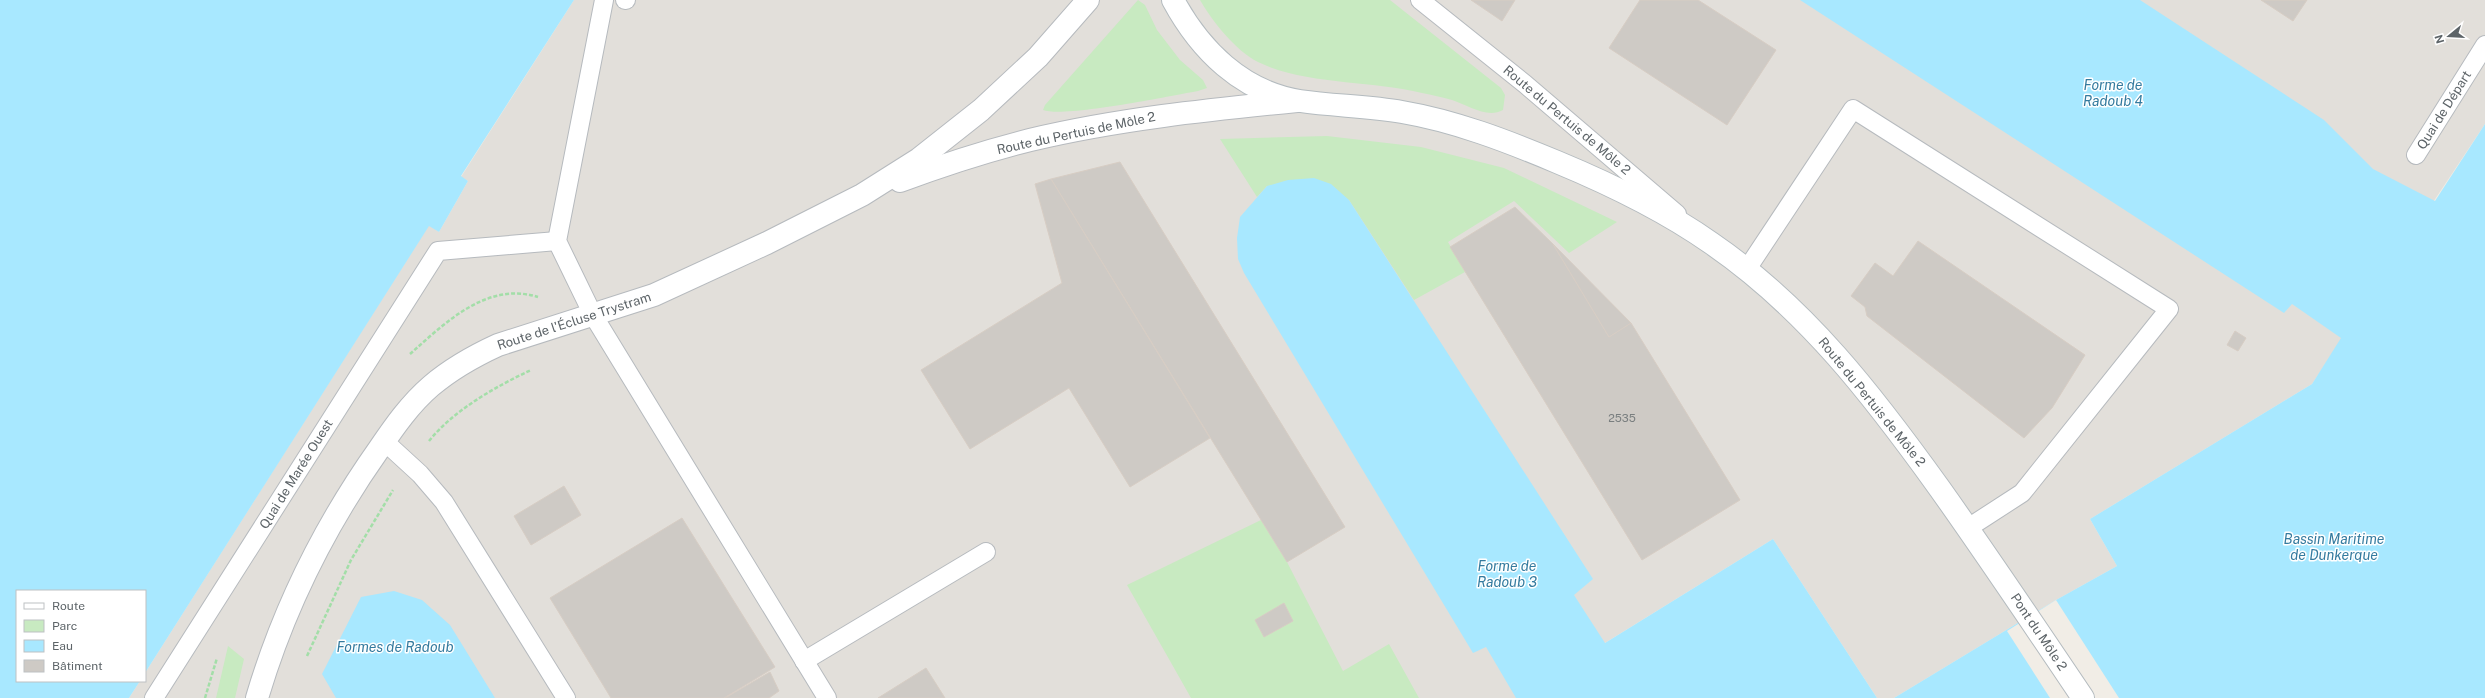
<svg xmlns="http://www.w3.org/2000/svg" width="2485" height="698" font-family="'Public Sans',sans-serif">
  <rect width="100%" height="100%" fill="#f1ede6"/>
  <polygon fill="#e2dfda" points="574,0 2485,0 2485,124 2312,384 2090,519 2117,566 2056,600 1894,698 1877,698 1773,539 1516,698 129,698 140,681 145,681 145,673 429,225 439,232 468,181 461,177"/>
  <g fill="#c8eac1">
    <path d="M1138,0l7,5 12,25 23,30 23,20 4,8 -9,3c-28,5 -134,27 -155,19l2,-5z"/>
    <path d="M1200,0h190l111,88 4,7 -2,15c-16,9 -35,-5 -51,-10 -10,-3 -20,-5 -30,-7 -51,-13 -117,-8 -164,-31 -22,-11 -46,-41 -58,-62z"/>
    <polygon points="1327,136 1421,147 1504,168 1617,222 1569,253 1514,201 1448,242 1465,272 1414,300 1349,200 1267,186 1257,197 1220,139"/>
    <polygon points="1261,520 1287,562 1343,671 1389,644 1419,698 1191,698 1127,585"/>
    <polygon points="228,646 244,659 235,698 216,698"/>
  </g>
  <g fill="#a8e8ff">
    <polygon points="0,0 574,0 461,176 468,181 439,232 429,226 145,673 145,591 17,591 17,681 140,681 129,698 0,698"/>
    <polygon points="1800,0 2140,0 2324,120 2373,169 2435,201 2485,124 2485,698 1894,698 2056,600 2117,566 2090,519 2312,384 2341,338 2292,304 2284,313"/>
    <polygon points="1314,178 1331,184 1349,200 1593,579 1574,595 1605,643 1773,539 1877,698 1516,698 1486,647 1473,653 1244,273 1238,259 1237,238 1240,217 1267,186 1288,180"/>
    <polygon points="394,591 422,600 450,625 495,698 336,698 322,674 361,597"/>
  </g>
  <polygon fill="#f1ede6" points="2056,600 2119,698 2050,698 2007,631"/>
  <g fill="#cecac5" stroke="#d7cdc4">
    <polygon points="1471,0 1515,0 1502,21"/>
    <polygon points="1640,0 1698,0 1776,50 1727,125 1609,48"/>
    <polygon points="2261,0 2307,0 2293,21"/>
    <polygon points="1120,162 1345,527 1287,562 1051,179"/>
    <polygon points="1051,179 1210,438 1130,487 1069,388 970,449 921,370 1062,283 1035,184"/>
    <polygon points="1515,207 1553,244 1609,337 1631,323 1740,500 1642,560 1450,247"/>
    <polygon points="1918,241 2085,355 2052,408 2024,438 1867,316 1865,307 1851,296 1875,263 1893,276"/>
    <polygon points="1553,244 1631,323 1609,337"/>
    <polygon points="2235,331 2246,338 2238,351 2227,345"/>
    <polygon points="564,486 581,515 531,545 514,516"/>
    <polygon points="682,518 775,667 724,698 611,698 550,598"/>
    <polygon points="1284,603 1293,621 1264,637 1255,620"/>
    <polygon points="926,668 945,698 878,698"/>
    <polygon points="770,672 779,691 769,698 725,698"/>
  </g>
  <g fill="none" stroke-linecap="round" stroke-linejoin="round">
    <defs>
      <g id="service">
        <polyline points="604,0 557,241 593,315 827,698"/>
        <polyline points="625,0 626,0"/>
        <polyline points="1420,0 1525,84 1677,214"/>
        <polyline points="2416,155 2485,45"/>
        <polyline points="1747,269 1853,109 2169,309 2022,493 1968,528"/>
        <polyline points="384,441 420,474 444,502 566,698"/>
        <polyline points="804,661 986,552"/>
        <polyline points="154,698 438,251 557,241"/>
      </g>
      <g id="tertiary">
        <path d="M900,181c43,-16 86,-30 130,-41 88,-21 177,-30 267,-39"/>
        <path d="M257,698c26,-88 69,-174 122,-249 15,-22 31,-45 52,-63 20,-17 43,-30 67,-41l156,-50 113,-52 95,-48 57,-36 62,-49 57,-53 50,-57"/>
      </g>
      <path id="secondary" d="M1173,0c27,50 69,92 127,101 34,5 68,5 102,11 53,9 105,29 155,50 53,22 107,48 154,81 95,65 163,154 229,246 49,69 96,139 143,209"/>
    </defs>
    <use href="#service" stroke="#b6babe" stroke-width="20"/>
    <use href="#tertiary" stroke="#b6babe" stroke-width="24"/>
    <use href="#secondary" stroke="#b4bbbf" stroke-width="24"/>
    <g stroke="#a3dea8" stroke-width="2.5" stroke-dasharray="4 2" stroke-linecap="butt">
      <path d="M410,354c35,-31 77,-73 128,-57"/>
      <path d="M429,441c25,-31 66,-54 102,-71"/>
      <polyline points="307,656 351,560 393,490"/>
      <polyline points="205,698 217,658"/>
    </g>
    <use href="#service" stroke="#fff" stroke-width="18"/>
    <use href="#tertiary" stroke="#fff" stroke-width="22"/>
    <use href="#secondary" stroke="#fff" stroke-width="22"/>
  </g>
  <g text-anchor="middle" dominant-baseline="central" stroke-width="3" stroke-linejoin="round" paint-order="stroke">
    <g font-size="11" fill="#797e7f">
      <text x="1622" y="418">2535</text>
    </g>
    <g font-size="13" fill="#5d6468" stroke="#fff">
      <text transform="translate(2444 110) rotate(-58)">Quai de Départ</text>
      <text transform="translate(1567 120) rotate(40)">Route du Pertuis de Môle 2</text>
      <text transform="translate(1076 133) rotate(-12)">Route du Pertuis de Môle 2</text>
      <text transform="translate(574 321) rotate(-18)">Route de l'Écluse Trystram</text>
      <text transform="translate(1872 402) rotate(51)">Route du Pertuis de Môle 2</text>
      <text transform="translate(296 474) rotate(-58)">Quai de Marée Ouest</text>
      <text transform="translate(2039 632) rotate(56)">Pont du Môle 2</text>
    </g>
    <g font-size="14" font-style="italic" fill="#347b9f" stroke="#fff">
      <text x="2113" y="85">Forme de<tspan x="2113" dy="16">Radoub 4</tspan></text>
      <text x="2334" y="539">Bassin Maritime<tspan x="2334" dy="16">de Dunkerque</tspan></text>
      <text x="1507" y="566">Forme de<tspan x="1507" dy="16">Radoub 3</tspan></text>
      <text x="395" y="647">Formes de Radoub</text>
    </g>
  </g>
  <rect x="16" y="590" width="130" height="92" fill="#ffffff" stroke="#bec1c3"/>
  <rect x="24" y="603" width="20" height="6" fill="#ffffff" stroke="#bec1c3"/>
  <text x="52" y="610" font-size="12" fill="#5d6468">Route</text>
  <rect x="24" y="620" width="20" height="12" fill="#c8eac1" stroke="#bec1c3"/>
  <text x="52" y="630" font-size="12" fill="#5d6468">Parc</text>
  <rect x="24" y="640" width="20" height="12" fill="#a8e8ff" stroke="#bec1c3"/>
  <text x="52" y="650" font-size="12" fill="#5d6468">Eau</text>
  <rect x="24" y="660" width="20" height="12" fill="#cecac5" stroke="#bec1c3"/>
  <text x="52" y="670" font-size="12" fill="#5d6468">Bâtiment</text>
  <g transform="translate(2449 36) rotate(252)" stroke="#ffffff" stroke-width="3" paint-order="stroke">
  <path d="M0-3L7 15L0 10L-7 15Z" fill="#5d6468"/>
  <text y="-6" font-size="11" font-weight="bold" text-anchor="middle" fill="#5d6468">N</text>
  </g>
</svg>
